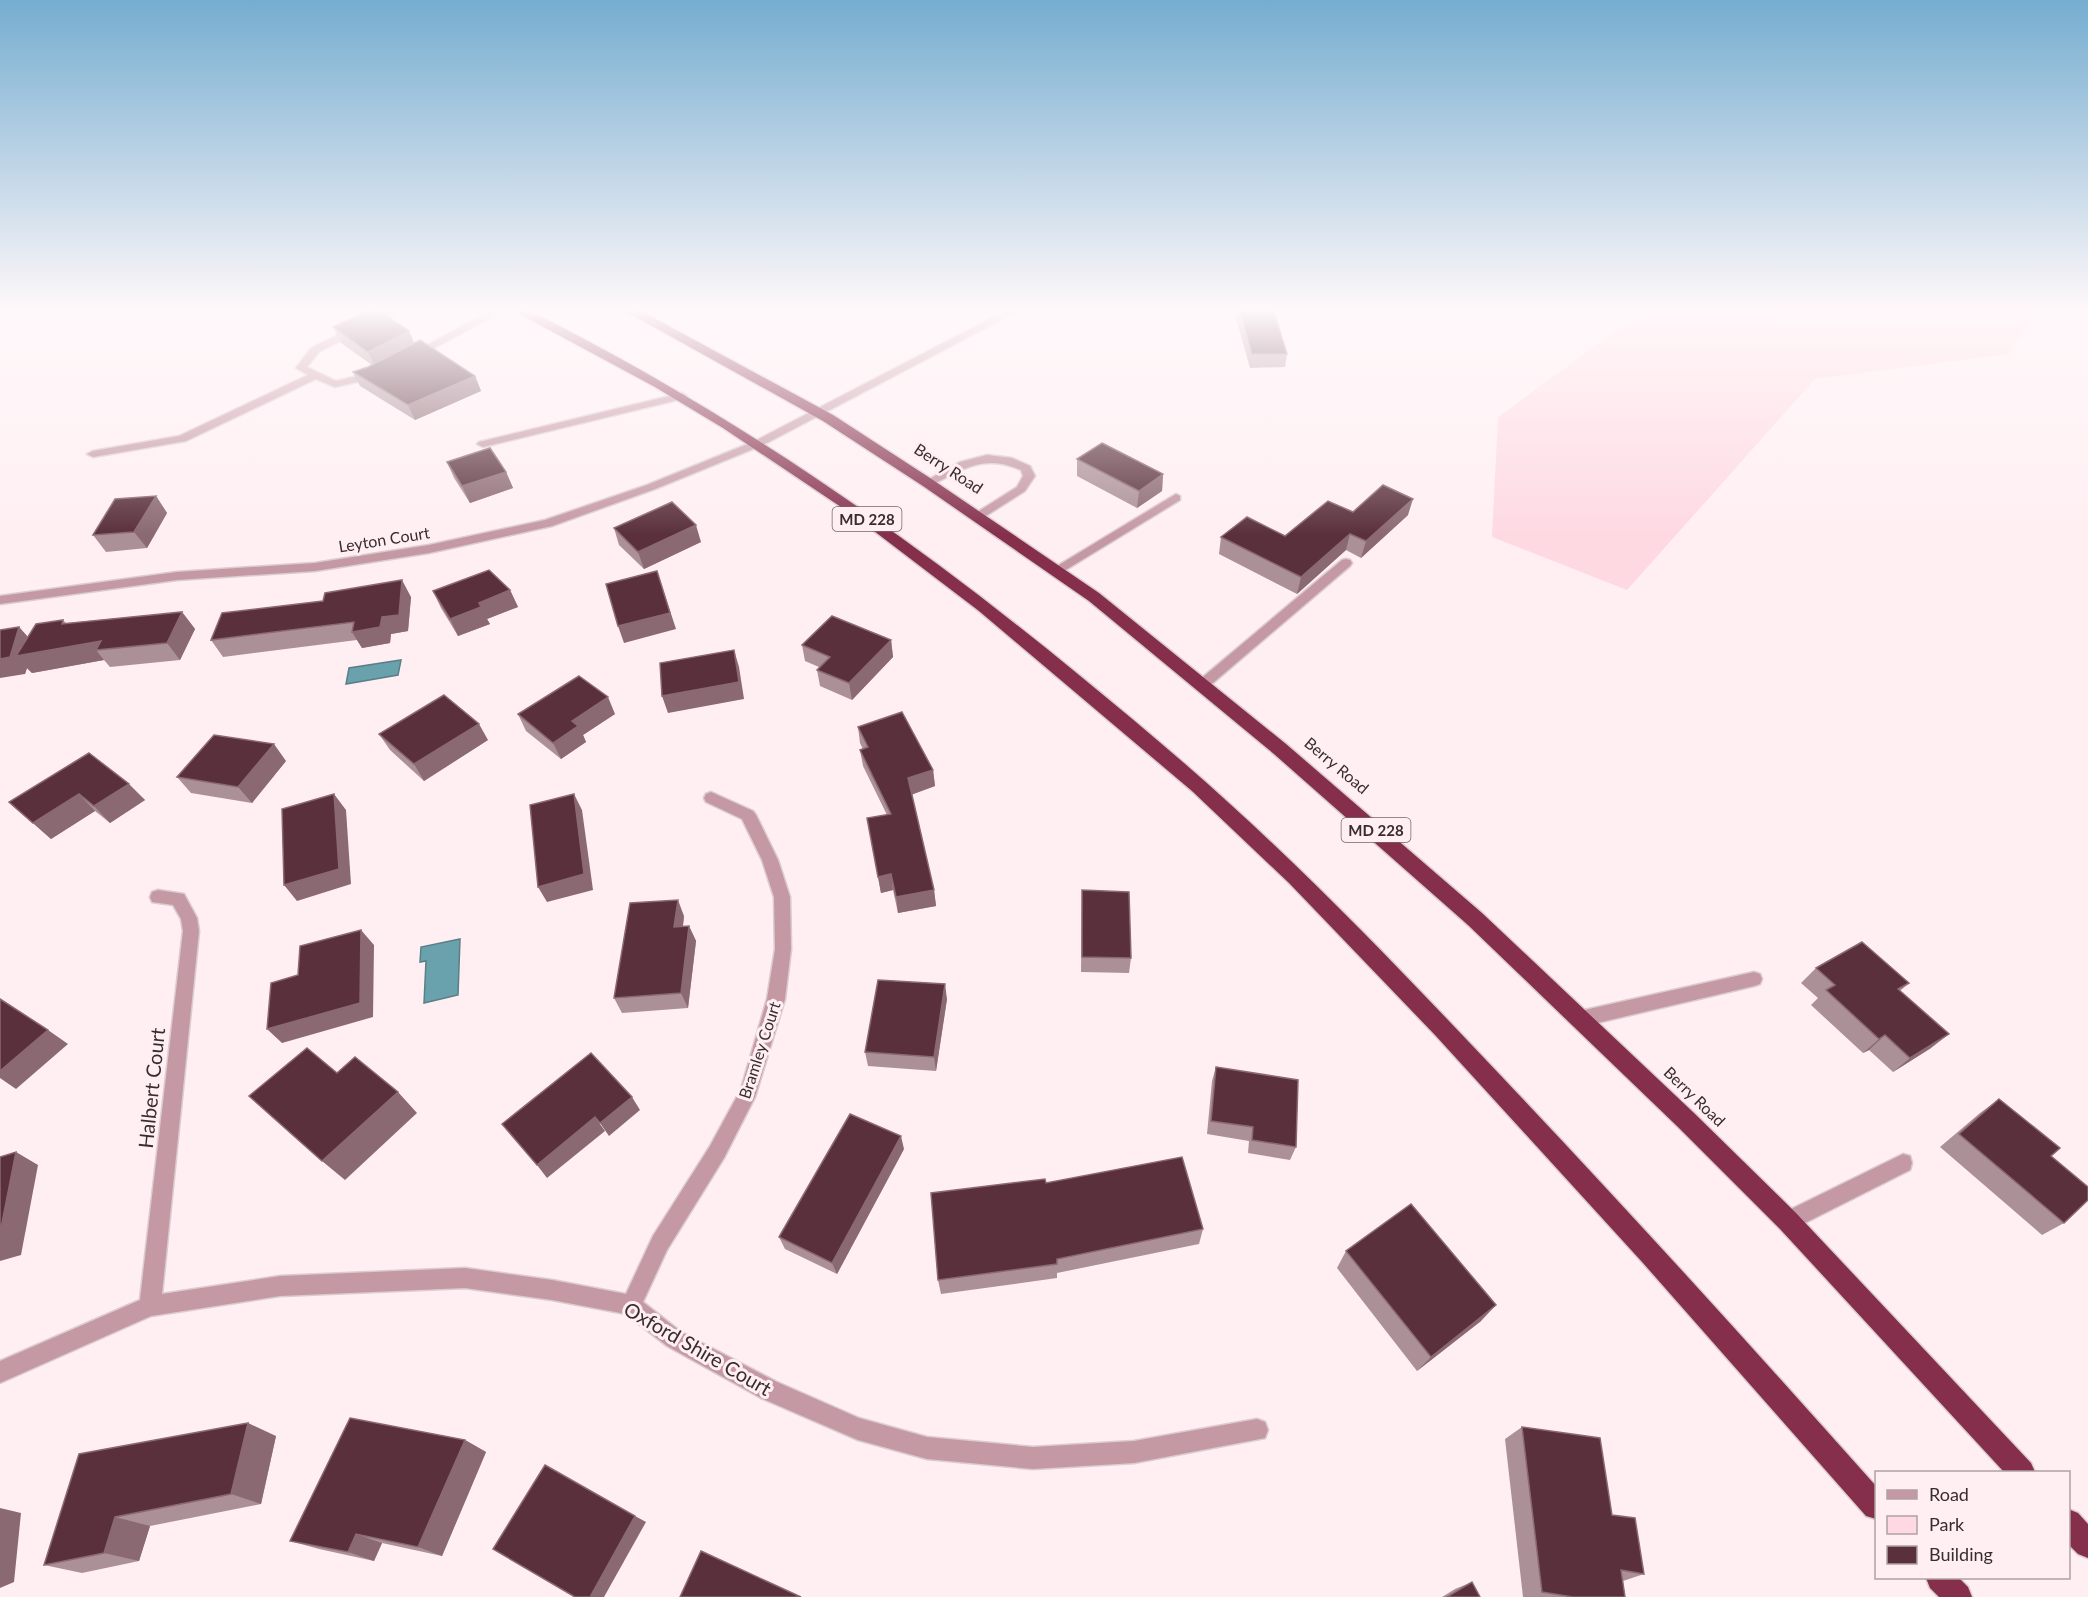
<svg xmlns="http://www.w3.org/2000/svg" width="2088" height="1597" font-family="Lato,sans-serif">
  <rect width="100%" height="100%" fill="#ffeff3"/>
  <polygon fill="#fed9e2" points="1643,311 2038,311 2009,354 1815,379 1627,590 1492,537 1498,417"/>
  <g fill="#69a2ac" stroke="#5a7f86" stroke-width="1.5">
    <polygon points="401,660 398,675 346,684 349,668"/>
    <polygon points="460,939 458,995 424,1003 426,961 420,962 421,947"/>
  </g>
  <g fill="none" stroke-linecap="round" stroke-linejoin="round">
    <defs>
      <g id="lane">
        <polygon points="386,311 399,311 319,352 307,367 336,381 375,372 379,373 379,377 335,387 316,379 186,441 93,457 87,454 93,451 179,436 308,375 296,368 311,348"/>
        <polygon points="490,311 503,311 416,358 407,356"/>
        <polygon points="682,393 687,396 686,398 483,447 477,444 479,442"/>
      </g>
      <g id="street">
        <polygon points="1005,311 1018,311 763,445 655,489 552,526 429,553 315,571 177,580 0,604 0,596 177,572 315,563 429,545 545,520 647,485 755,441"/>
        <path d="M987,455l25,3 18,8 5,10 -10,15 -44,28h-8l-2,-3 46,-29 6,-11 -2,-6c-36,-16 -57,-2 -89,15l-4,1 -6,-3 38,-21z"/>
        <polygon points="1176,494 1180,496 1180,500 1059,574 1055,575 1049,571"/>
        <polygon points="1346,559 1350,560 1352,563 1350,566 1207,688 1197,688 1195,685 1197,682 1342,560"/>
        <polygon points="711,792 753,811 756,815 778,860 790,897 791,949 785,999 755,1097 724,1158 667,1250 643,1302 681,1332 777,1382 859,1418 927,1437 1033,1447 1134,1441 1257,1419 1265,1422 1268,1430 1265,1438 1134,1463 1033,1469 927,1459 858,1440 761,1398 667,1346 626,1314 552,1300 465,1288 280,1296 151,1316 0,1383 0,1361 140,1300 183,931 181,919 173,905 152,902 150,897 152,892 158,890 184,894 197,918 199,931 162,1294 280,1276 465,1268 552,1280 626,1294 653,1236 710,1146 741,1089 767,999 775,949 774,897 762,860 742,819 706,802 704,798 706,794"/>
        <polygon points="1754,972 1760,974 1762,979 1760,984 1754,986 1580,1027 1574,1024 1571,1019 1574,1014 1580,1011"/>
        <polygon points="1903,1154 1910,1156 1912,1163 1910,1170 1795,1228 1788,1231 1781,1228 1778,1221 1781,1214"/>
      </g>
      <g id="highway">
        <path d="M514,311h16c201,101 376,222 549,364 51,42 102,84 151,129 96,87 185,181 274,275 127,134 250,270 372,407v33l-10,-3 -223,-253 -208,-228 -146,-152 -97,-92 -213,-180 -126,-96 -130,-87 -68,-41z"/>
        <polygon points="625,311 641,311 833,415 933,480 1099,593 1286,744 1482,913 1694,1113 1796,1213 2031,1463 2035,1472 2004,1472 1780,1229 1678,1127 1468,925 1274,754 1089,601 923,486 823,421"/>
        <polygon points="2068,1509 2078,1513 2088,1524 2088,1558 2078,1554 2068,1544"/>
        <polygon points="1926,1578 1959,1578 1968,1587 1972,1597 1939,1597 1930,1588"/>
      </g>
    </defs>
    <use href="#lane" stroke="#dbccd0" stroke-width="3"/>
    <use href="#street" stroke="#dbccd0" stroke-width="3"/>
    <use href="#highway" stroke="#dbccd0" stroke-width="3"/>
    <use href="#lane" fill="#c599a4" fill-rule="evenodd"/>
    <use href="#street" fill="#c599a4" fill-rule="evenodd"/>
    <use href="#highway" fill="#852f4d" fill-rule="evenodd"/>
  </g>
  <g fill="#ac9098">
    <polygon points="1234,311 1274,311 1287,354 1285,367 1250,368"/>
    <polygon points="333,327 414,343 475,376 481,391 415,420 360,386 353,372 372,365 341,343"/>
    <polygon points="1077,459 1163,474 1162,491 1137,508 1077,476"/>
    <polygon points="447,462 506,472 513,488 470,503 454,478"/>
    <polygon points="156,496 167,513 147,548 106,552 93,535"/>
    <polygon points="1353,512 1408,515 1361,558 1346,550 1297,594 1219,554 1221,537 1285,536"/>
    <polygon points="614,528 701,542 644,569 619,545"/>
    <polygon points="510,590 518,607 487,619 490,624 458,636 441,608 433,591"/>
    <polygon points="411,597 408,631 391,634 390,643 362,648 357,640 223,657 211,640"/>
    <polygon points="182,612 195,629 180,660 110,667 104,660 32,673 27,668 25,674 19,627 28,637 63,620 66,623"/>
    <polygon points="891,640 893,657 852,700 820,686 817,670 819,667 805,661 802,645"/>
    <polygon points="518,714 615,714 583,735 586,742 561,759 526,731"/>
    <polygon points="858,727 933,770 935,786 912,794 934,890 936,906 898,913 893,890 881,893 867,818 887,815 863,766 860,750 863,749 860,743"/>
    <polygon points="379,734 488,740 424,781 390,750"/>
    <polygon points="89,753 145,800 110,823 95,811 51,839 9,802"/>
    <polygon points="286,761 252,803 191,793 177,777"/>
    <polygon points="1082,890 1131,958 1129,973 1081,972"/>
    <polygon points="684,916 683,926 689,926 696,941 688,1008 622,1013 614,998"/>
    <polygon points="1816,968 1909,983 1900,991 1931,1048 1893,1072 1869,1050 1863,1053 1811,1005 1818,998 1801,983"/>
    <polygon points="947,999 936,1071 868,1066 865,1052"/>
    <polygon points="1216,1067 1296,1147 1290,1160 1248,1153 1249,1141 1207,1134 1212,1081"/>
    <polygon points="1999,1099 2064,1223 2042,1235 1940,1147 1980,1113"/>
    <polygon points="904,1149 837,1274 785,1249 779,1237"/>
    <polygon points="1046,1183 1203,1229 1199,1244 1057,1273 1057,1278 941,1294 938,1280"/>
    <polygon points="1346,1251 1481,1321 1417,1371 1337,1268"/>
    <polygon points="1522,1427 1612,1515 1644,1574 1623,1581 1625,1597 1523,1597 1505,1439"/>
    <polygon points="276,1436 261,1504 150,1526 139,1561 82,1573 44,1565 79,1454"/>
    <polygon points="465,1440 486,1452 442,1556 382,1543 374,1561 319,1549 290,1541"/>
    <polygon points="1472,1582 1480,1597 1442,1597 1455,1589"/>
  </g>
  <g fill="#8b6973">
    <polygon points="409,331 416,347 376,368 368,352"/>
    <polygon points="475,376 481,391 415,420 408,405"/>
    <polygon points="506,472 513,488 470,503 462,486"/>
    <polygon points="1163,474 1162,491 1137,508 1139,491"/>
    <polygon points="156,496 167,513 147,548 134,532"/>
    <polygon points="1413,499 1408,515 1361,558 1366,541"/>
    <polygon points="696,525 701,542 644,569 638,552"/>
    <polygon points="1350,534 1346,550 1297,594 1301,577"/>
    <polygon points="657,571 676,629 624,643 618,626"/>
    <polygon points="402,580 411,597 408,631 391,634 390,643 362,648 352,632 382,617"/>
    <polygon points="510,590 518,607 487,619 490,624 458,636 450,619 479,603"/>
    <polygon points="182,612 195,629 180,660 167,643"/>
    <polygon points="19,627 34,644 101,641 96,650 104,660 32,673 27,668 25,674 0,678 0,659"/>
    <polygon points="891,640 893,657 852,700 849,683"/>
    <polygon points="734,650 739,667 744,699 668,713 662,696"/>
    <polygon points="608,697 615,714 583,735 586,742 561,759 553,743 572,721"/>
    <polygon points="479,724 488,740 424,781 414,764"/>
    <polygon points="274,744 286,761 252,803 238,787"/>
    <polygon points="933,770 935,786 911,795 908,778"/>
    <polygon points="129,784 145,800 110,823 94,806"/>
    <polygon points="79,794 95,811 51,839 33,823"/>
    <polygon points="334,794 346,810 351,884 297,901 284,885"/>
    <polygon points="574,794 582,810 593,890 547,902 538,887"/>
    <polygon points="891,874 893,890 881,893 878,877"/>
    <polygon points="934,890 936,906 898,913 896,897"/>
    <polygon points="678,900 684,916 681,942 674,927"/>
    <polygon points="689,926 696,941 688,1008 681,993"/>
    <polygon points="361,930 374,945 373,1017 282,1043 267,1029"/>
    <polygon points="945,984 947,999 936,1071 934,1057"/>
    <polygon points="48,1030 68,1044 16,1089 0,1078 0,1071"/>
    <polygon points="1949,1034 1931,1048 1893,1072 1910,1058"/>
    <polygon points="1885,1035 1869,1050 1863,1053 1879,1039"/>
    <polygon points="398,1092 417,1113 345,1180 322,1161"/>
    <polygon points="632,1097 640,1110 609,1136 600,1123"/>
    <polygon points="595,1117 605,1131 547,1178 537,1165"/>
    <polygon points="901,1136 904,1149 837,1274 832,1263"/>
    <polygon points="16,1152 38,1165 21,1255 0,1261 0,1233"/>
    <polygon points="1496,1305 1481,1321 1417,1371 1431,1357"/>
    <polygon points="248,1423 276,1436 261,1504 231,1494"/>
    <polygon points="465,1440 486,1452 442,1556 418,1547"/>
    <polygon points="0,1508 21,1513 14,1582 0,1588"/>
    <polygon points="635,1516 646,1522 604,1597 590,1597"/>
    <polygon points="115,1517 150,1526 139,1561 104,1553"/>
    <polygon points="356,1534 382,1543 374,1561 348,1552"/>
  </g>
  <g fill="#59303c" stroke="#8b6973" stroke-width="1.5">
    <polygon points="370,311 380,311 409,331 368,352 333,327 346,321"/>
    <polygon points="1240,311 1274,311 1287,354 1252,354"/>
    <polygon points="420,340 475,376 408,405 353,372 368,367"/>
    <polygon points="1102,443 1163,474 1139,491 1077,459"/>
    <polygon points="490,448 506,472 462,486 447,462"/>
    <polygon points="1383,485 1413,499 1366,541 1350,534 1301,577 1221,537 1247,517 1285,536 1328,501 1353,512"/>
    <polygon points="156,496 134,532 93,535 115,499"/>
    <polygon points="672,502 696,525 638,552 614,528"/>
    <polygon points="489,570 510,590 479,603 481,607 450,619 433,591"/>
    <polygon points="657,571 670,613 618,626 606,584"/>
    <polygon points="402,580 399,615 382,617 380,627 352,632 354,622 211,640 222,613 323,601 325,593"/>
    <polygon points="182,612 167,643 96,650 101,641 16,656 36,624 63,620 62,624"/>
    <polygon points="832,616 891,640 849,683 817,670 830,657 802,645"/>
    <polygon points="19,627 10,657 0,659 0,630"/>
    <polygon points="734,650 739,682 662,696 660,663"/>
    <polygon points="579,676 608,697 572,721 578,726 553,743 518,714"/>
    <polygon points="444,695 479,724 414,764 379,734"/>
    <polygon points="902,712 933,770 908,778 934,890 896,897 891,874 878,877 867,818 891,814 860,750 868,747 858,727"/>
    <polygon points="214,735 274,744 238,787 177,777"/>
    <polygon points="89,753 129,784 94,806 79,794 33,823 9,802"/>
    <polygon points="334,794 339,869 284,885 282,809"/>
    <polygon points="574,794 584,874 538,887 530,805"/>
    <polygon points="1082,890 1129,892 1131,958 1082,957"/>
    <polygon points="678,900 674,927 689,926 681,993 614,998 630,903"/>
    <polygon points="361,930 360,1003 267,1029 271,983 298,975 300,946"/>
    <polygon points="1862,942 1909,983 1898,989 1949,1034 1910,1058 1885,1035 1879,1039 1826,990 1835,985 1816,968"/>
    <polygon points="878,980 945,984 934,1057 865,1052"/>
    <polygon points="0,999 48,1030 0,1071"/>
    <polygon points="307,1048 337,1073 355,1057 398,1092 322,1161 249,1096"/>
    <polygon points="591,1053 632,1097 600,1123 595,1117 537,1165 502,1124"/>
    <polygon points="1216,1067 1298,1080 1296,1147 1252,1140 1253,1127 1211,1121"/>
    <polygon points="1999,1099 2060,1148 2051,1156 2088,1187 2088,1200 2064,1223 1959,1134"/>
    <polygon points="850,1114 901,1136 832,1263 779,1237"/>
    <polygon points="16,1152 0,1233 0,1157"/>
    <polygon points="1182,1157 1203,1229 1057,1259 1057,1264 938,1280 931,1193 1045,1179 1046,1183"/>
    <polygon points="1411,1204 1496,1305 1431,1357 1346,1251"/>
    <polygon points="350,1418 465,1440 418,1547 356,1534 348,1552 290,1541"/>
    <polygon points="248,1423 231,1494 115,1517 104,1553 44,1565 79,1454"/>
    <polygon points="1522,1427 1600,1438 1612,1515 1635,1518 1644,1574 1621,1570 1625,1597 1573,1597 1542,1592"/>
    <polygon points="545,1465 635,1516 590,1597 575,1597 493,1549"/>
    <polygon points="701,1551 801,1597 680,1597"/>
    <polygon points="1472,1582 1480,1597 1447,1597"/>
  </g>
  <linearGradient id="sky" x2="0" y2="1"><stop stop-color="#75add0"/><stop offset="0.58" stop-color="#fff8fa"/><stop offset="1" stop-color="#fff8fa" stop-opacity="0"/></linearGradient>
  <rect width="2088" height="535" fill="url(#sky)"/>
  <g text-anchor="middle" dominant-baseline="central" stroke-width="6" stroke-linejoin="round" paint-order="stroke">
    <g fill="#ffeff3" stroke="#73676a" stroke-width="1.5">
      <rect x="832.5" y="507" width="69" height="24" rx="4.5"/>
      <rect x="1341.5" y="818" width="69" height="24" rx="4.5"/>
    </g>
    <g font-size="15" font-weight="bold" fill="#372d2f">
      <text x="867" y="519">MD 228</text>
      <text x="1376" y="830">MD 228</text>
    </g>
    <g font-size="16" fill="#372d2f" stroke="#ffeff3">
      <text transform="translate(949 468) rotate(33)">Berry Road</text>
      <text transform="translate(384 539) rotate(-9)">Leyton Court</text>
      <text transform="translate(1337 765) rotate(40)">Berry Road</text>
      <text transform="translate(759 1050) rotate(-72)">Bramley Court</text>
      <text transform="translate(1695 1096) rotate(44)">Berry Road</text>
    </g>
    <g font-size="20" fill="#372d2f" stroke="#ffeff3">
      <text transform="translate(151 1088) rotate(-84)">Halbert Court</text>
      <text transform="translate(698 1348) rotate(30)">Oxford Shire Court</text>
    </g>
  </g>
  <rect x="1875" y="1471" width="195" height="108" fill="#ffeff3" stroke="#afa1a5" stroke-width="1.5"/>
  <rect x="1887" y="1490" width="30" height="9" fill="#c599a4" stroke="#afa1a5" stroke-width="1.5"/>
  <text x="1929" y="1501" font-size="18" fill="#372d2f">Road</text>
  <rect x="1887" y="1516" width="30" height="18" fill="#fed9e2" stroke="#afa1a5" stroke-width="1.5"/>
  <text x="1929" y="1531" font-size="18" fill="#372d2f">Park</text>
  <rect x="1887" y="1546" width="30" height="18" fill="#59303c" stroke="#afa1a5" stroke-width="1.5"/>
  <text x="1929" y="1561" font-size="18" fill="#372d2f">Building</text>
</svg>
